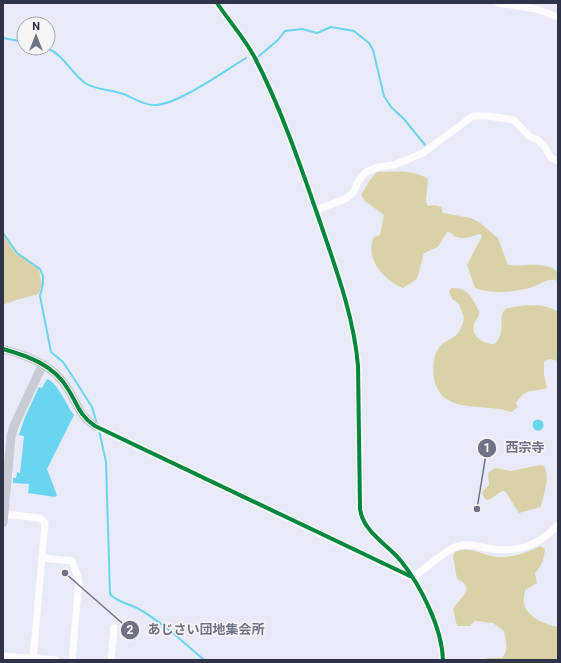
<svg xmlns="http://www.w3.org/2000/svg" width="561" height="663" font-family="Roboto,'Noto Sans JP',sans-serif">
  <rect width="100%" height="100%" fill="#e8ebf7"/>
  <g fill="#dbd1a9">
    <path d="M377,172c18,0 35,-3 51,7l-2,23 2,4 6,-1 7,2 2,6 28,5 8,4 19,16 10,27c18,2 35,-5 50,7v12l-2,-4c-9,-1 -13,3 -21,6 -17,6 -43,9 -60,2l-8,-23 15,-29 -2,-2c-7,2 -17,6 -24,3 -4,-2 -4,-5 -9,-5l-9,15 -14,6 -7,26 -14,9c-19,-8 -39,-29 -29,-51l6,-2 4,-20 -19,-14 -4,-6 9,-15z"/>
    <polygon points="3,235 16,254 26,258 39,270 42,284 39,294 16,300 3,305"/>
    <path d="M452,288c12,0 17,4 22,14 2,4 5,7 5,12 -1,4 -5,8 -5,12 -3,11 12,19 21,18 12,-15 2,-25 10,-35 16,-4 39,-7 53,3v49l-8,-2 -6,2v14l3,13c-16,5 -20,-1 -31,15l2,4 -7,5c-26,-10 -71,4 -77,-34 -1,-8 -1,-19 3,-27 9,-16 22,-7 27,-33l-5,-14 -7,-5 -3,-8z"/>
    <path d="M540,465l4,1c7,13 -1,28 -3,41l-22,6 -14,-22c-7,0 -11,8 -18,9l-3,-2 -2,-6 7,-7 -1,-12 7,-5 16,3z"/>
    <path d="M541,546l4,3c-1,10 -3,17 -10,24l2,10 -12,7c0,4 -2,9 -1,13 2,14 22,22 34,24v33h-77l7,-2h14c7,-9 4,-16 2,-27l-11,-8 -18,-2 -5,5h-13l-4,-17c7,-12 24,-21 4,-30l-4,-23 2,-4c15,-7 28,4 43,5 15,1 30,-5 43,-11z"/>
  </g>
  <g fill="#6ad5ef">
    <path d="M47,379c12,5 19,26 27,36l-27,54 10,26 -2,2 -27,-4 1,-9 -16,-1v-5h3l1,-6 3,1 4,-37 -5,-1 6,-18 14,-30 3,1z"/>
    <circle cx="538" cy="425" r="5.5"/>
  </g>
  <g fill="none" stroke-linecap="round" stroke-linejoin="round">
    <g stroke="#6ad5ef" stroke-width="2">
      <polyline points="3,38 24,42"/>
      <path d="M47,48c17,7 24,25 38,35 11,7 23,6 35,10 12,3 21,12 34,12 22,1 72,-35 92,-47"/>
      <polyline points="259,56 278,40 285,31 302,29 317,33 331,27 354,31 369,43 373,50 384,96 391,107 404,119 425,145"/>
      <polyline points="3,233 17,253 40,269 43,276 43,284 40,296 51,352 63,362 71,374 92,407 97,424"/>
      <path d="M99,430l7,32 4,132c7,8 17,9 27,14 24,13 46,34 67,52"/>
    </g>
    <g stroke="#fcfcfe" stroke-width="7">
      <path d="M217,3c12,18 28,36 38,55 26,50 47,112 65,164 16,47 34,95 38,144l2,143c3,23 28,36 41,52 20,25 41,67 42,99"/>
      <polyline points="498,3 536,9 558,17"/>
      <polyline points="316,210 345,199 353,193 359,180 366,172 378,167 394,165 423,153 473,116 488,116 514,120 529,136 538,140 545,147 551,158 558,161"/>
      <polyline points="95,426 411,577"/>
      <polyline points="3,514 40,518 45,523 33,660"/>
      <polyline points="42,558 72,561 79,580 72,660"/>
      <path d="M413,578c10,-8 34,-29 45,-32 9,-3 19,0 28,2 30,5 50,0 72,-23"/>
      <polyline points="3,656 55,660"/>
      <polyline points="111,660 114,628"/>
    </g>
    <g stroke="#caccd5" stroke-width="9">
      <path d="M3,349c25,7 51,16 65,40 10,16 11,26 27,37"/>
      <polyline points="3,523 11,437 14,426 43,364"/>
    </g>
    <defs>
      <g id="cycleway">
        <path d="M217,3c12,18 28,36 38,55 26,50 47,112 65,164 16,47 34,95 38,144l2,143c3,23 28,36 41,52 20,25 41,67 42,99"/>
        <path d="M3,349c25,7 51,16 65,40 10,16 11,26 27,37l315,150"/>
      </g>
    </defs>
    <use href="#cycleway" stroke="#f5f5f5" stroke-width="6"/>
    <use href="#cycleway" stroke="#00873e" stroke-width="4"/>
  </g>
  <path fill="none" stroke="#707386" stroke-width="1.5" d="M477 509L487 448M65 573L130 630"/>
  <g fill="#707386" stroke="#f5f5f5" stroke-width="1.5">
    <circle cx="477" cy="509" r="4"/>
    <circle cx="65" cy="573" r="4"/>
    <circle cx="487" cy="448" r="10"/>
    <circle cx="130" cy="630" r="10"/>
  </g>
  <g font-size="12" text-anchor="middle" font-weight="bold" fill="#fff">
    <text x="487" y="452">1</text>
    <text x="130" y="634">2</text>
  </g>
  <g font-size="13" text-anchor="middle" font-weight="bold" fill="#707386" stroke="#f5f5f5" stroke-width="3" stroke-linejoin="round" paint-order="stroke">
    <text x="525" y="452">西宗寺</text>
    <text x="206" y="634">あじさい団地集会所</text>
  </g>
  <rect width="561" height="663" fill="none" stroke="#2f3349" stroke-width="8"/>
  <g transform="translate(36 36)"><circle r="19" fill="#f5f5f5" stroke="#a6a7b0"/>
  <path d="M0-3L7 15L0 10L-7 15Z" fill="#707386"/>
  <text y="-6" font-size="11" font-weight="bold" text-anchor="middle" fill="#2f3349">N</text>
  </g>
</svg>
